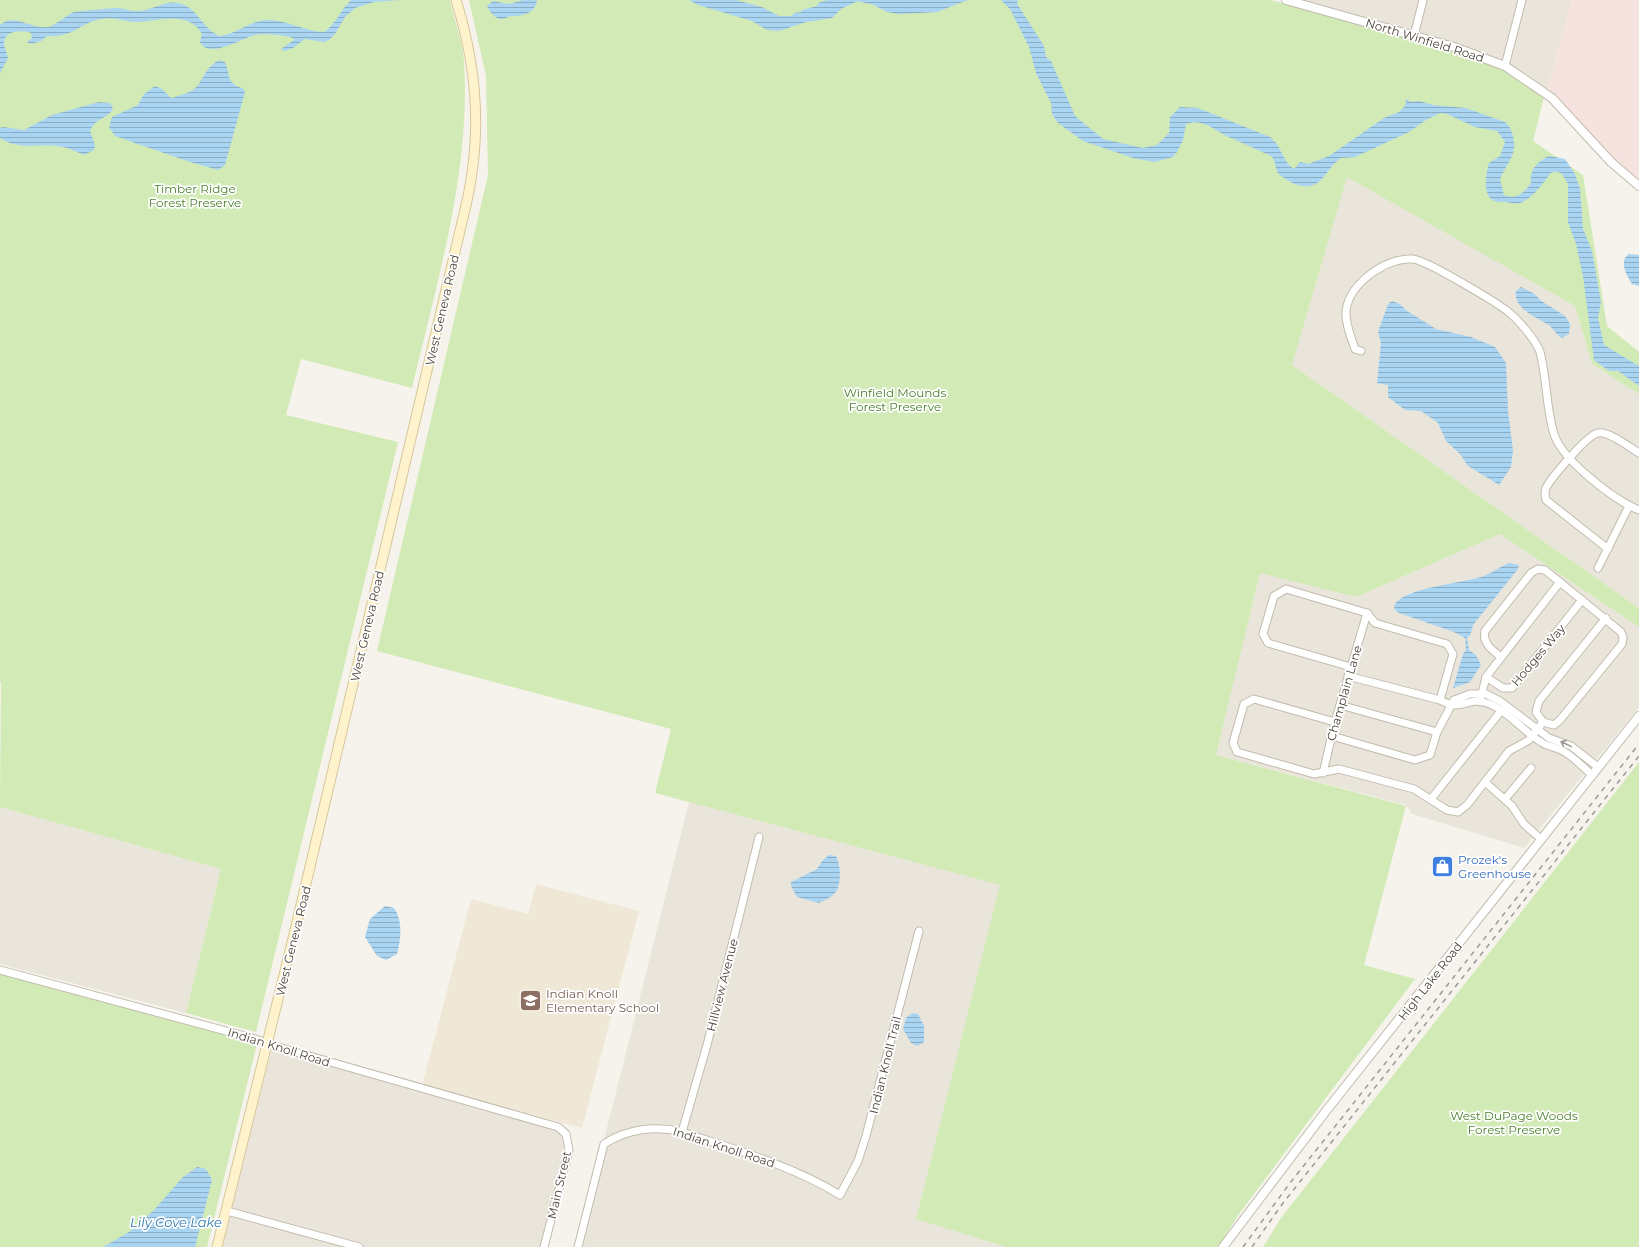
<svg xmlns="http://www.w3.org/2000/svg" width="1639" height="1247" font-family="Montserrat,sans-serif">
  <defs>
    <pattern id="water-rules" width="6" height="5" patternUnits="userSpaceOnUse"><rect width="6" height="5" fill="#a9d4f2"/><path d="M0 2.5h6" fill="none" stroke="#8caec5"/></pattern>
  </defs>
  <rect width="100%" height="100%" fill="#f6f3ec"/>
  <g fill="#eae5da">
    <polygon points="1302,0 1571,0 1548,89 1501,61 1467,47"/>
    <polygon points="1347,176 1575,306 1592,364 1639,394 1639,608 1292,365"/>
    <polygon points="1500,534 1639,627 1639,707 1524,848 1412,814 1406,805 1216,755 1260,573 1356,597"/>
    <polygon points="689,802 1001,885 917,1219 1006,1247 577,1247"/>
    <polygon points="0,807 221,869 186,1013 0,964"/>
    <polygon points="272,1048 557,1130 565,1139 565,1151 541,1247 221,1247"/>
  </g>
  <polygon fill="#efe8d6" points="536,884 639,911 582,1128 422,1086 471,899 528,914"/>
  <polygon fill="#f6e3e0" points="1571,0 1639,0 1639,180 1611,155 1548,89"/>
  <g fill="#d2eab5">
    <path d="M0,0h450c4,20 13,42 14,62 7,110 -27,219 -52,326l-111,-29 -15,56 112,27 -142,590 -70,-19 35,-144 -221,-62 1,-124 -1,-2z"/>
    <polygon points="469,0 1271,0 1413,39 1504,69 1544,97 1533,141 1583,175 1607,326 1639,352 1639,394 1592,364 1575,306 1347,177 1292,365 1639,608 1639,627 1500,534 1356,597 1260,573 1216,755 1406,806 1364,965 1415,979 1239,1214 1218,1247 1006,1247 916,1219 1000,885 655,793 671,729 377,651 488,175 486,76"/>
    <polygon points="1639,762 1639,1247 1263,1247 1281,1218"/>
    <polygon points="0,972 257,1044 207,1247 0,1247"/>
  </g>
  <g fill="url(#water-rules)">
    <path d="M351,0h49l-26,2 -19,6 -10,9 -10,17 -6,6 -5,2 -19,-3 -12,9 -9,3 -3,-2 13,-9 -1,-2c-8,-3 -29,-5 -38,-3 -13,3 -46,25 -55,7l2,-8c-14,-24 -42,-13 -64,-12 -13,0 -24,-6 -37,-3 -24,5 -25,18 -54,17l-6,5 -10,3 -4,-2 5,-4 -1,-5c-8,-3 -26,-3 -27,9 0,5 3,11 4,16l-8,15v-48c15,-13 30,5 49,2 5,-1 21,-14 25,-15 14,-2 28,-3 42,-4 8,0 15,4 24,3 12,-1 25,-11 38,-8 20,4 24,26 42,33 17,-2 31,-16 48,-16 19,0 36,11 55,12 9,-2 19,-24 28,-32z"/>
    <path d="M523,0h14c-2,14 -14,16 -26,16 -3,0 -5,3 -9,3 -6,1 -13,-8 -15,-13l6,-5 16,3z"/>
    <polygon points="689,0 736,0 762,7 779,16 792,16 794,13 801,12 802,10 817,6 818,3 827,0 968,0 937,12 899,14 887,12 874,5 858,1 841,9 832,18 806,22 779,31 767,30 752,21 698,5"/>
    <path d="M1001,0h17l-1,3 4,7 23,36 2,11 5,4 24,55 28,23 40,9 14,-3 12,-12 1,-16 10,-10 18,1 72,29c12,9 12,24 24,32l6,-7 8,2 21,-8 55,-38 15,-6 5,-5 2,-4 -1,-4 7,3 7,-1 14,4 33,3 39,14c5,4 6,8 8,14 5,21 -7,26 -13,44l4,15c12,5 20,-2 27,-12 -2,-13 7,-22 18,-27l16,3 10,15 5,15 3,40 9,22 9,51 -3,16 6,27 35,21v20l-21,-15h-9l-15,-11 -11,-84 -7,-32 -8,-22v-38l-6,-10 -4,-2h-6c-9,10 -16,23 -28,29 -5,4 -12,2 -18,1 -3,0 -9,0 -12,-1 -12,-6 -8,-28 -5,-38l11,-7 5,-14 -8,-11 -22,-4 -28,-13 -7,-1 -14,7 -17,12 -54,25 -14,1c-8,5 -13,14 -19,21 -12,14 -31,5 -42,-4 -6,-5 -3,-14 -9,-19 -13,-6 -26,-12 -40,-18 -15,-6 -28,-21 -45,-14l-3,16 -6,12 -4,5 -19,5 -21,-4 -50,-17 -25,-18 -6,-9 -1,-11 -15,-30 -7,-26 -19,-38z"/>
    <path d="M219,60l6,2c4,7 2,17 9,22 4,4 8,2 11,8l-20,73 -7,5 -31,-9 -72,-25 -6,-9 3,-10 26,-12 6,-11 11,-8 7,3 9,9c8,-2 23,-6 28,-14 6,-10 9,-18 20,-24z"/>
    <path d="M99,102l11,1 3,6c-7,11 -17,8 -23,22l5,14 -1,5 -10,5c-9,-4 -17,-8 -27,-9 -18,-2 -40,4 -57,-8v-10l3,-1 21,3 28,-15z"/>
    <path d="M1629,254l10,1v31l-7,-2c-5,-8 -14,-23 -3,-30z"/>
    <path d="M1521,287l12,6 10,9 22,14 5,8 -1,10 -7,4c-5,-3 -8,-8 -12,-12 -12,-8 -37,-17 -34,-35z"/>
    <polygon points="1392,301 1400,304 1407,311 1436,329 1471,337 1495,347 1506,363 1508,411 1513,450 1511,467 1499,485 1468,466 1460,454 1446,441 1438,423 1421,411 1405,410 1388,397 1388,385 1377,383 1381,343 1378,332 1388,304"/>
    <path d="M1509,563l10,2 -1,4 -45,56 -3,11 -3,1 2,13 7,5 5,10 -11,17 -17,6 10,-34 3,-4 -1,-12 -11,-6 -55,-19 -5,-4 1,-5c10,-16 67,-21 86,-27 10,-3 18,-10 28,-14z"/>
    <path d="M829,855l7,1c5,9 6,31 -2,38 -4,4 -10,7 -15,9l-22,-6 -6,-11v-4l26,-13 5,-8z"/>
    <path d="M385,906l9,2c9,13 7,30 3,46l-11,6 -9,-4 -12,-19 5,-18z"/>
    <polygon points="912,1013 918,1014 924,1026 924,1042 917,1046 911,1043 903,1029 906,1018"/>
    <polygon points="197,1167 206,1169 212,1180 195,1247 103,1247 129,1232 154,1210 183,1177"/>
  </g>
  <g fill="none" stroke-linecap="round" stroke-linejoin="round">
    <defs>
      <g id="minor">
        <polyline points="1414,36 1423,0"/>
        <polyline points="1505,66 1522,0"/>
        <path d="M1361,351l-6,-2c-4,-12 -10,-26 -9,-38 3,-28 41,-54 67,-52 15,2 79,41 93,51 12,9 29,29 34,42 7,27 6,56 14,82 8,26 60,66 85,76"/>
        <path d="M1608,549l-62,-49c-1,-5 -2,-8 0,-12 5,-10 42,-54 52,-55 11,-2 31,14 41,20"/>
        <polyline points="1598,568 1629,506"/>
        <path d="M1501,657c-9,-7 -19,-14 -16,-26l46,-58 7,-4 7,1 76,62 2,5 -1,7 -62,76 -6,5 -11,-3"/>
        <polyline points="1351,667 1268,643 1263,634 1274,596 1286,589 1367,613 1375,623 1447,644 1453,654 1440,700"/>
        <path d="M1348,676l92,24c23,13 26,-4 47,3 20,7 36,28 54,39 7,5 15,5 22,9 11,6 20,16 29,24"/>
        <polyline points="1486,677 1503,688 1512,688 1582,600"/>
        <polyline points="1481,697 1486,677 1560,582"/>
        <polyline points="1335,722 1254,699 1244,704 1233,743 1237,752 1314,774 1339,769 1414,789 1447,810 1458,812 1467,805 1509,751 1529,740 1543,722"/>
        <polyline points="1543,722 1536,712 1539,701 1606,618"/>
        <polyline points="1437,732 1454,700 1470,694 1486,694 1500,701 1549,738 1571,746 1598,767"/>
        <polyline points="1332,736 1415,760 1430,755 1437,732 1340,705"/>
        <polyline points="1323,773 1335,722 1367,613"/>
        <polyline points="1485,782 1512,806 1524,824 1541,839"/>
        <polyline points="1431,799 1501,711"/>
        <polyline points="1505,799 1531,768"/>
        <polyline points="0,970 252,1038 285,1049 558,1127 566,1134 569,1150 544,1247"/>
        <polyline points="682,1132 707,1045 759,837"/>
        <polyline points="227,1211 359,1247"/>
        <path d="M578,1247l26,-103c23,-15 51,-19 78,-12 54,18 109,33 158,63l18,-34 8,-25 53,-205"/>
      </g>
      <g id="tertiary">
        <polyline points="1286,0 1454,47 1505,66 1552,98 1611,162 1639,186"/>
        <polyline points="1223,1247 1326,1111 1639,716"/>
      </g>
      <path id="secondary" d="M217,1247l79,-321 171,-725c4,-19 7,-38 8,-58 3,-47 -5,-98 -19,-143"/>
    </defs>
    <use href="#minor" stroke="#c2bbae" stroke-width="9"/>
    <use href="#tertiary" stroke="#c2bbae" stroke-width="10"/>
    <use href="#secondary" stroke="#d6c79b" stroke-width="11"/>
    <use href="#minor" stroke="#fff" stroke-width="7"/>
    <use href="#tertiary" stroke="#fff" stroke-width="8"/>
    <use href="#secondary" stroke="#fff3cd" stroke-width="9"/>
    <g stroke="#9a9a9a" stroke-width="1.5" stroke-dasharray="5 5" stroke-linecap="butt">
      <polyline points="1243,1247 1290,1183 1639,744"/>
      <polyline points="1252,1247 1283,1203 1639,756"/>
    </g>
  </g>
  <defs><path id="oneway-shaft" d="M-6 0H5M1.5-3L5.5 0L1.5 3" fill="none" stroke-width="1.6" stroke-linecap="round" stroke-linejoin="round"/></defs>
  <use stroke="#9c9892" href="#oneway-shaft" transform="translate(1566 744) rotate(-154)"/>
  <defs>
    <symbol id="shop-square" viewBox="-11 -11 22 22"><rect x="-9" y="-9" width="18" height="18" rx="4" fill="#3f7fe0" stroke="#fff"/><path d="M-5-2.5h2.3a2.7 3.5 0 0 1 5.4 0H5L5.5 6h-11ZM-1.5-2.5h3a1.5 2.3 0 0 0-3 0Z" fill="#fff"/></symbol>
    <symbol id="school-square" viewBox="-11 -11 22 22"><rect x="-9" y="-9" width="18" height="18" rx="4" fill="#8d6e63" stroke="#fff"/><path d="M0-5L7-2L0 1L-7-2ZM-4 1L0 2.5L4 1V4Q0 6-4 4Z" fill="#fff"/></symbol>
  </defs>
  <g fill-rule="evenodd">
    <use href="#shop-square" x="1430" y="854" width="25" height="25"/>
    <use href="#school-square" x="518" y="988" width="25" height="25"/>
  </g>
  <g text-anchor="middle" dominant-baseline="central" stroke-width="3.5" stroke-linejoin="round" paint-order="stroke">
    <g font-size="12" fill="#4b4439" stroke="#fff">
      <text transform="translate(1425 40) rotate(17)">North Winfield Road</text>
      <text transform="translate(442 310) rotate(-77)">West Geneva Road</text>
      <text transform="translate(367 626) rotate(-77)">West Geneva Road</text>
      <text transform="translate(1538 655) rotate(-50)">Hodges Way</text>
      <text transform="translate(1344 693) rotate(-74)">Champlain Lane</text>
      <text transform="translate(293 941) rotate(-76)">West Geneva Road</text>
      <text transform="translate(1430 981) rotate(-52)">High Lake Road</text>
      <text transform="translate(722 985) rotate(-76)">Hillview Avenue</text>
      <text transform="translate(279 1047) rotate(17)">Indian Knoll Road</text>
      <text transform="translate(885 1065) rotate(-76)">Indian Knoll Trail</text>
      <text transform="translate(724 1147) rotate(18)">Indian Knoll Road</text>
      <text transform="translate(559 1185) rotate(-77)">Main Street</text>
    </g>
    <g font-size="12" fill="#4a7f2a" stroke="#fff">
      <text x="195" y="188">Timber Ridge<tspan x="195" dy="14">Forest Preserve</tspan></text>
      <text x="895" y="392">Winfield Mounds<tspan x="895" dy="14">Forest Preserve</tspan></text>
      <text x="1514" y="1115">West DuPage Woods<tspan x="1514" dy="14">Forest Preserve</tspan></text>
    </g>
    <g font-size="12" fill="#366cbe" stroke="#fff" text-anchor="start">
      <text x="1458" y="859">Prozek's<tspan x="1458" dy="14">Greenhouse</tspan></text>
    </g>
    <g font-size="12" fill="#785e54" stroke="#fff" text-anchor="start">
      <text x="546" y="993">Indian Knoll<tspan x="546" dy="14">Elementary School</tspan></text>
    </g>
    <g font-size="13" font-style="italic" fill="#2e7ab2" stroke="#fff">
      <text x="176" y="1222">Lily Cove Lake</text>
    </g>
  </g>
</svg>
